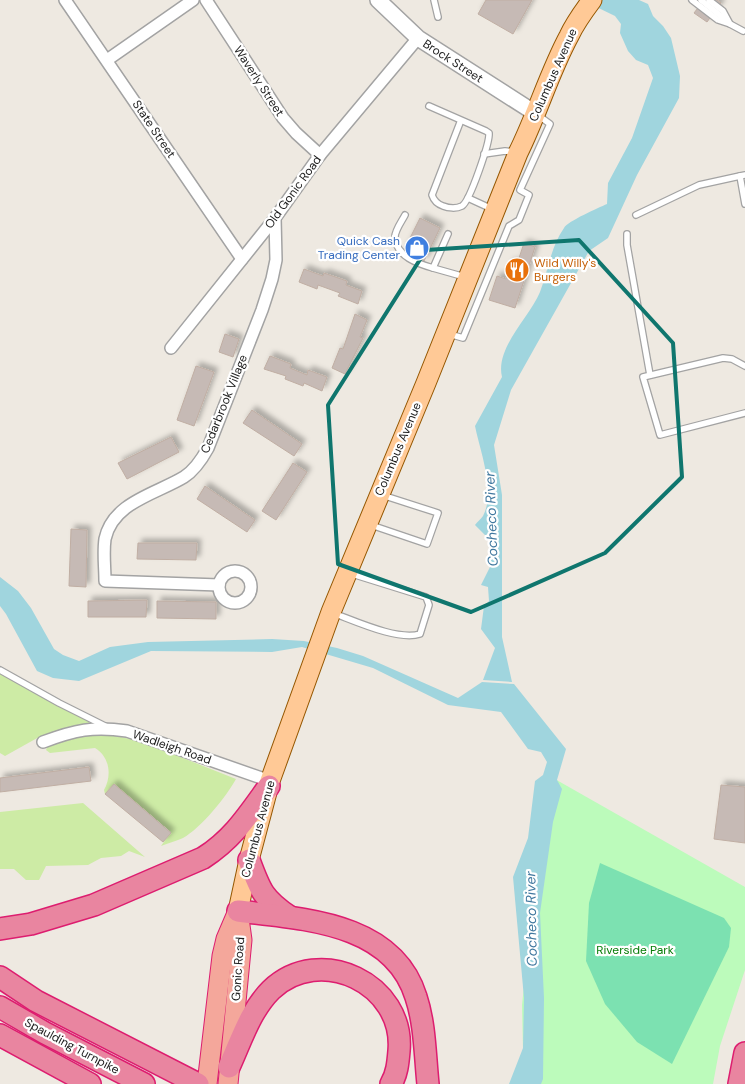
<svg xmlns="http://www.w3.org/2000/svg" width="745" height="1084" font-family="'DM Sans',sans-serif">
  <defs>
    <filter id="shadow"><feDropShadow dx="4" dy="-4" stdDeviation="2.5" flood-color="#0004"/></filter>
  </defs>
  <rect width="100%" height="100%" fill="#eee9e1"/>
  <g fill="#cdeba5">
    <polygon points="0,671 87,719 90,724 59,730 39,737 5,756 0,753"/>
    <path d="M90,734l21,1 29,6 96,38c-10,18 -35,49 -53,59 -6,3 -15,5 -22,8l10,-14 -57,-48 -9,10 -1,-4c8,-14 6,-33 -9,-42l-45,5 -4,-3 2,-5 18,-6z"/>
    <polygon points="83,803 145,857 129,851 121,856 101,858 88,865 46,866 39,880 26,880 14,869 0,869 0,812"/>
  </g>
  <polygon fill="#bcfbbb" points="546,774 745,887 745,970 720,1046 713,1084 535,1084 523,1050 522,1005"/>
  <polygon fill="#7ce1b1" points="600,863 724,918 731,928 729,947 672,1064 637,1042 605,1004 586,961 589,903"/>
  <g fill="#a0d5de">
    <path d="M582,0h57l9,4 5,12 10,10 8,12 9,38 -1,22 -42,77 -29,63 -19,13 -78,139 -17,55 8,50v142l10,45 -29,-2 12,-32 -14,-19 3,-23 5,-5 -1,-14 -7,-2 10,-20 -3,-27 -13,-13c2,-3 6,-6 8,-9 13,-24 -3,-65 -8,-90l27,-49c-7,-29 27,-59 38,-85 8,-21 11,-46 24,-64 4,-7 34,-20 43,-24l1,-21 24,-45 21,-60 -5,-13 -12,-5 -8,-9 -8,-18 1,-9 -6,-8z"/>
    <polygon points="0,577 18,591 31,608 54,649 63,655 79,661 110,647 148,642 272,639 304,641 337,648 363,656 458,698 482,682 514,684 566,749 557,780 562,789 553,822 540,913 544,998 543,1079 541,1084 509,1084 523,1048 524,998 513,877 528,838 535,781 543,775 547,762 541,752 528,749 501,712 448,705 373,668 302,647 272,652 151,651 79,681 53,678 37,671 6,614 0,606"/>
  </g>
  <g fill="#c6bab5" stroke="#c0aea3" filter="url(#shadow)">
    <polygon points="486,0 532,0 513,34 478,14"/>
    <polygon points="704,0 717,0 721,3 707,22 694,13"/>
    <polygon points="420,218 440,228 424,261 404,250"/>
    <polygon points="524,243 535,247 515,308 489,300 497,276 506,279 511,262 517,264"/>
    <polygon points="304,269 323,276 324,273 347,281 346,285 362,291 358,304 338,296 340,293 318,285 317,289 299,282"/>
    <polygon points="355,314 367,320 360,337 363,338 345,374 332,368 340,348 343,349"/>
    <polygon points="225,334 239,339 233,357 219,352"/>
    <polygon points="270,356 291,364 290,368 307,375 308,370 327,377 322,391 304,383 303,386 285,379 286,376 264,369"/>
    <polygon points="196,366 214,372 194,426 177,420"/>
    <polygon points="252,410 302,444 294,456 243,423"/>
    <polygon points="171,437 179,452 127,479 118,463"/>
    <polygon points="293,463 307,472 276,520 262,511"/>
    <polygon points="205,486 255,520 247,532 197,499"/>
    <polygon points="71,529 87,530 86,587 69,586"/>
    <polygon points="138,543 197,543 196,560 137,559"/>
    <polygon points="147,600 146,617 88,617 88,601"/>
    <polygon points="157,601 216,602 216,619 157,618"/>
    <polygon points="89,767 91,781 0,792 0,778"/>
    <polygon points="114,784 171,833 163,842 105,794"/>
    <polygon points="721,785 745,787 745,843 714,839"/>
  </g>
  <g fill="none" stroke-linecap="round" stroke-linejoin="round">
    <defs>
      <g id="service">
        <polyline points="434,0 438,17"/>
        <polyline points="692,0 718,20 730,24"/>
        <polyline points="701,0 727,21"/>
        <polyline points="709,0 723,11 730,24 743,31"/>
        <path d="M429,106l57,25 3,2c1,9 -19,68 -27,73 -6,3 -14,2 -19,0 -6,-2 -9,-5 -11,-11l29,-75"/>
        <polyline points="484,154 505,151 514,152"/>
        <polyline points="745,175 740,176 745,204"/>
        <polyline points="468,198 492,209"/>
        <path d="M405,215c-3,6 -10,15 -10,22 1,20 24,27 38,31"/>
        <polyline points="636,215 699,185 740,176"/>
        <polyline points="448,234 433,268 465,277"/>
        <polyline points="627,234 627,245 650,375"/>
        <polyline points="449,334 463,338 509,226 519,220 529,195 520,190 550,124 539,116"/>
        <polyline points="745,366 732,359 723,358 643,377 660,435 745,413"/>
        <polyline points="371,525 427,544 438,513 382,495"/>
        <path d="M333,613c22,8 65,28 87,21l9,-29 -3,-8 -77,-24"/>
        <polyline points="0,670 59,703 107,727"/>
      </g>
      <g id="minor">
        <polyline points="65,0 242,259"/>
        <polyline points="206,0 283,118 296,133 320,155"/>
        <polyline points="107,60 193,0"/>
        <polyline points="171,348 275,218 320,155 418,38"/>
        <circle cx="235" cy="587" r="16"/>
        <path d="M219,585l-114,-4c0,-14 -2,-28 0,-42 8,-37 51,-45 79,-62 11,-7 18,-18 24,-29l54,-138 10,-31 4,-19 -1,-42"/>
        <path d="M43,742c32,-12 50,-16 84,-11l143,50"/>
      </g>
      <polyline id="tertiary" points="378,0 418,38 535,113"/>
      <path id="primary" d="M238,911l11,-51 21,-79 61,-169 95,-229 92,-230c19,-38 31,-80 51,-117 6,-13 14,-24 23,-36"/>
      <g id="trunk">
        <polyline points="207,1084 222,956 226,939 238,911"/>
        <polyline points="228,1084 242,940 238,911"/>
      </g>
      <g id="motorway">
        <path d="M249,860c11,30 14,39 41,57"/>
        <path d="M238,911c65,8 155,11 178,86 9,27 9,58 12,87"/>
        <path d="M0,929l31,-5 63,-19 109,-47c30,-19 45,-43 66,-72"/>
        <polyline points="0,977 36,1001 198,1084"/>
        <polyline points="0,1007 45,1033 144,1084"/>
        <polyline points="0,1035 90,1084"/>
        <path d="M229,1067c12,-26 21,-56 42,-77 49,-47 134,-6 128,61 -1,12 -2,23 -8,33"/>
        <polyline points="739,1084 745,1053"/>
      </g>
    </defs>
    <use href="#service" stroke="#a3a3a3" stroke-width="8"/>
    <use href="#minor" stroke="#a3a3a3" stroke-width="14"/>
    <use href="#tertiary" stroke="#a3a3a3" stroke-width="18"/>
    <use href="#primary" stroke="#955700" stroke-width="21"/>
    <use href="#trunk" stroke="#dd1d6f" stroke-width="21"/>
    <use href="#motorway" stroke="#dd1d6f" stroke-width="24"/>
    <use href="#service" stroke="#fff" stroke-width="5.5"/>
    <use href="#minor" stroke="#fff" stroke-width="11"/>
    <use href="#tertiary" stroke="#fff" stroke-width="15"/>
    <use href="#primary" stroke="#ffc996" stroke-width="19"/>
    <use href="#trunk" stroke="#f4a79b" stroke-width="19"/>
    <use href="#motorway" stroke="#e985a0" stroke-width="21"/>
  </g>
  <path fill="none" stroke="#0f766e" stroke-width="4" stroke-linejoin="round" d="M579,240l94,103 9,134 -77,76 -134,59 -133,-48 -10,-159 98,-155z"/>
  <defs>
    <symbol id="shop-disc" viewBox="-11 -11 22 22"><circle r="9.5" fill="#3f7fe0" stroke="#fff"/><path d="M-5-2.5h2.3a2.7 3.5 0 0 1 5.4 0H5L5.5 6h-11ZM-1.5-2.5h3a1.5 2.3 0 0 0-3 0Z" fill="#fff"/></symbol>
    <symbol id="restaurant-disc" viewBox="-11 -11 22 22"><circle r="9.5" fill="#e8710a" stroke="#fff"/><path d="M-5-6h1v4h1v-4h1v4h1v-4h1v5L-1.5 .5V6h-2V.5L-5-1ZM5-6V6H3V1.5H1.5Q1.5-4 5-6Z" fill="#fff"/></symbol>
  </defs>
  <g fill-rule="evenodd">
    <use href="#shop-disc" x="403" y="234" width="28" height="28"/>
    <use href="#restaurant-disc" x="503" y="256" width="28" height="28"/>
  </g>
  <g text-anchor="middle" dominant-baseline="central" stroke-width="4.5" stroke-linejoin="round" paint-order="stroke">
    <g font-size="12" fill="#1c1c1c" stroke="#fff">
      <text transform="translate(453 61) rotate(33)">Brock Street</text>
      <text transform="translate(553 75) rotate(-66)">Columbus Avenue</text>
      <text transform="translate(259 81) rotate(57)">Waverly Street</text>
      <text transform="translate(154 129) rotate(56)">State Street</text>
      <text transform="translate(293 192) rotate(-54)">Old Gonic Road</text>
      <text transform="translate(224 404) rotate(-68)">Cedarbrook Village</text>
      <text transform="translate(398 449) rotate(-67)">Columbus Avenue</text>
      <text transform="translate(172 747) rotate(19)">Wadleigh Road</text>
      <text transform="translate(258 829) rotate(-75)">Columbus Avenue</text>
      <text transform="translate(238 969) rotate(-86)">Gonic Road</text>
      <text transform="translate(72 1046) rotate(28)">Spaulding Turnpike</text>
    </g>
    <g font-size="12" fill="#366cbe" stroke="#fff" text-anchor="end">
      <text x="400" y="241">Quick Cash<tspan x="400" dy="14">Trading Center</tspan></text>
    </g>
    <g font-size="12" fill="#c56008" stroke="#fff" text-anchor="start">
      <text x="534" y="263">Wild Willy's<tspan x="534" dy="14">Burgers</tspan></text>
    </g>
    <g font-size="12" fill="#077d07" stroke="#fff">
      <text x="635" y="950">Riverside Park</text>
    </g>
    <g font-size="14" font-style="italic" fill="#41789f" stroke="#fff">
      <text transform="translate(491 519) rotate(-92)">Cocheco River</text>
      <text transform="translate(531 919) rotate(-91)">Cocheco River</text>
    </g>
  </g>
</svg>
